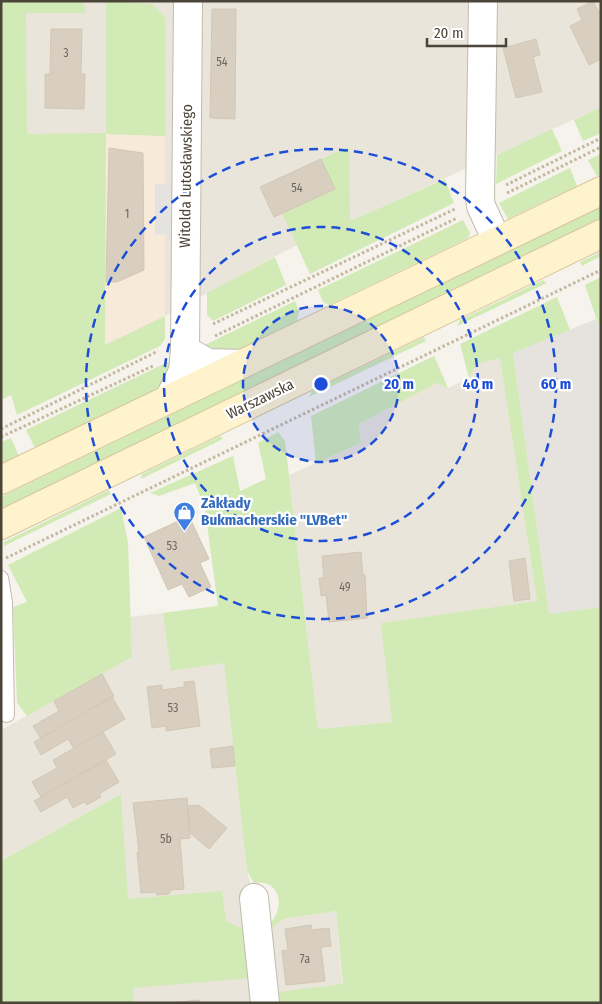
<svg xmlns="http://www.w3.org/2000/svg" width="602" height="1004" font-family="'Fira Sans Condensed',sans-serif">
  <rect width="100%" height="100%" fill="#f6f3ec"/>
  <g fill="#eae5da">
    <polygon points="20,1 601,1 601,107 285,251 165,316 105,345 106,134 26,134 26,13"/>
    <polygon points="500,357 537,601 382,623 392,722 318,729 289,475 361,443 359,424 437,383 448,388 469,378 477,364"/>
    <polygon points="218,606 247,871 265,932 283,919 336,911 344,1003 133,1003 121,794 1,861 1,730 132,657 130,617"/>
  </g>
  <polygon fill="#f7ead8" points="106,134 165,136 165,185 155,185 155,235 165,235 165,316 105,345"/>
  <polygon fill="#e6e2dd" points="596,319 601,332 601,607 549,614 513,353"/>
  <g fill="#d2eab5">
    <polygon points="1,1 84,1 85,13 26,13 27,134 106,133 106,1 152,4 165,17 165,136 106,134 105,345 165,316 165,339 160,346 17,415 11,395 1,400"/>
    <polygon points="601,107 601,133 583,141 574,120"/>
    <polygon points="552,129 562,151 496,184 497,155"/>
    <polygon points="349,147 350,221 445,179 454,203 310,274 282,213 321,159"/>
    <polygon points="601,154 601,175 597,176 588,160"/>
    <polygon points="570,168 577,186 508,219 499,203"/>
    <polygon points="601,206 601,219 1,510 1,497"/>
    <polygon points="463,220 470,233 468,238 329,305 323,302 318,290"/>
    <polygon points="601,252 601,256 582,266 580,262"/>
    <polygon points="275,257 286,285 213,321 207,315 207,293"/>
    <polygon points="601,277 601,332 585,285"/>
    <polygon points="543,280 547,283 457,326 460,320"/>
    <path d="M557,297l13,33 -57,23 36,261 52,-7v396h-330l-1,-10 73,-9 -7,-73 -53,8 -18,14c3,-8 10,-14 12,-21 6,-17 -4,-33 -23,-29l-7,-12 -23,-208 -53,8 -8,-58 55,-7 -13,-97 -10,-26 -36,13 -9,-3 83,-37 7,35 26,-12 -8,-36 20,-11 7,9 33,288 74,-7 -11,-99 156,-22 -37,-243 -23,6 -8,14 -9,-34z"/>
    <polygon points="295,301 299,311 297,321 231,353 210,351 205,345"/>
    <polygon points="424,337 426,341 309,397 312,391"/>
    <polygon points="434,356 448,388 437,383 359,424 361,443 316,463 311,416"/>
    <polygon points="172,360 162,384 156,390 37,448 34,446 26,430"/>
    <polygon points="220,436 223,439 141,479 142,474"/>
    <polygon points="11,438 19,456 1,464 1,442"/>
    <polygon points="109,490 111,494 4,546 4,542"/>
    <polygon points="121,508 128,542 132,657 27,716 17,703 13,607 27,602 8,565"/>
    <polygon points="121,794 128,899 222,891 226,921 246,930 251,978 133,988 133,1003 1,1003 1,861"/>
  </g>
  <polygon fill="#e5e3e0" points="155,184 175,185 175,235 155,235"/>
  <g fill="#d8cfc1" stroke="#d3c7b4">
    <polygon points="593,1 599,12 601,11 601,59 589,65 570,26 582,20 577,9"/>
    <polygon points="212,9 236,9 235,119 210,118"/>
    <polygon points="51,29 82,29 81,74 85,74 84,109 45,108 45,74 50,74"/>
    <polygon points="536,39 540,55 533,57 542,92 516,98 503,48"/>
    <polygon points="109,148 143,153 144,270 117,282 106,282"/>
    <polygon points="321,159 335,189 274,217 260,187"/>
    <polygon points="189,516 209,559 200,563 211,587 189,597 182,584 168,590 144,537"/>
    <polygon points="361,552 363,575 365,575 367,618 329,622 326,595 321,596 319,578 324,578 322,556"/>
    <polygon points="525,558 530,599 514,601 509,561"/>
    <polygon points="102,674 114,696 41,739 33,726 59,711 54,701"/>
    <polygon points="194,681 200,726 166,731 166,726 152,728 147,687 162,685 162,690 184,687 184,682"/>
    <polygon points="112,697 125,719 74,749 68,739 41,755 34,742"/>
    <polygon points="103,732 116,754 41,797 32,782 57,768 53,760"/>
    <polygon points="233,746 235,766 212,768 210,749"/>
    <polygon points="106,760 119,782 99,794 101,797 87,805 84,802 73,808 67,797 41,812 34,801"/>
    <polygon points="187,798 190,838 180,839 184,889 171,890 169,894 157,895 155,892 141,893 137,852 139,852 133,803"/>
    <polygon points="199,805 227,828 209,849 190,833 188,806"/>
    <polygon points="311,925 312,930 329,928 331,946 321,947 325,981 286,985 282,951 288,950 285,929"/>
    <polygon points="199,1000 199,1003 171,1003"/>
  </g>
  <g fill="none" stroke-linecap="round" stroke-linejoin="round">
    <defs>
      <polyline id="service" points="1,578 5,602 7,715"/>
      <g id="minor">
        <polyline points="483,1 480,198 481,206 497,241"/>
        <polyline points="185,350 208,363 242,364"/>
        <polyline points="169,399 183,371 185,350 188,1"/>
        <polyline points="254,898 265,1003"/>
      </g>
      <g id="secondary">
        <polyline points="1,480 601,191"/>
        <polyline points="1,525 601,234"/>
      </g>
    </defs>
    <use href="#service" stroke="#c2bbae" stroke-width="16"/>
    <use href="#minor" stroke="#c2bbae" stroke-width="30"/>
    <use href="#secondary" stroke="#d6c79b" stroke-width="30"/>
    <g stroke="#c4b79f" stroke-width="3" stroke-dasharray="2.5 2.5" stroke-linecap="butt">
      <polyline points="506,185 601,138"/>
      <polyline points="507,193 601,147"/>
      <polyline points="213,324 455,209"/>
      <polyline points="215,336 457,218"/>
      <polyline points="1,429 158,351"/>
      <polyline points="1,437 155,365"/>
      <polyline points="6,558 601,270"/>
    </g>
    <use href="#service" stroke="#fff" stroke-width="14"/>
    <use href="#minor" stroke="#fff" stroke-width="28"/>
    <use href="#secondary" stroke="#fff3cd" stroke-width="28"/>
  </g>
  <circle cx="321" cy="384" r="78" fill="#1d4ed8" fill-opacity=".12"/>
  <g fill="none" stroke="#1d4ed8" stroke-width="2.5" stroke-dasharray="9 6">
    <circle cx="321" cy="384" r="78"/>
    <circle cx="321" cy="384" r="157"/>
    <circle cx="321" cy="384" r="235"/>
  </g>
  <defs>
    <symbol id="shop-pin" viewBox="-11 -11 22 30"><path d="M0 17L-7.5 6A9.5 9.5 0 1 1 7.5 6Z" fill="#3f7fe0" stroke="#fff"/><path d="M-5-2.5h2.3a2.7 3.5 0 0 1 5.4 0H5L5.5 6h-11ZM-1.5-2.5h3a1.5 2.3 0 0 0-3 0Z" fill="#fff"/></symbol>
  </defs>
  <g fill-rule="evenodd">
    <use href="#shop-pin" x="172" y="500" width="25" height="34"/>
  </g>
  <g text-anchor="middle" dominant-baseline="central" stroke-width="4.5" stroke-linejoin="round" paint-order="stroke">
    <g font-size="12" fill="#6e675b">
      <text x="66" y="53">3</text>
      <text x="222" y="62">54</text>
      <text x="297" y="188">54</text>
      <text x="127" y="214">1</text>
      <text x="172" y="546">53</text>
      <text x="345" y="587">49</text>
      <text x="173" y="708">53</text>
      <text x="166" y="839">5b</text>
      <text x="305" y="959">7a</text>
    </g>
    <g font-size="15" fill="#4b4439" stroke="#fff">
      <text transform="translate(186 176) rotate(-89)">Witolda Lutosławskiego</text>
      <text transform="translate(260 399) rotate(-26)">Warszawska</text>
    </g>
    <g font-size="15" font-weight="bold" fill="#366cbe" stroke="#fff" text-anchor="start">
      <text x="201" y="503">Zakłady<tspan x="201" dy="17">Bukmacherskie "LVBet"</tspan></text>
    </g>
  </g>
  <circle cx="321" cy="384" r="8" fill="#1d4ed8" stroke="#fff" stroke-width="2.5"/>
  <g font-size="15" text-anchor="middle" font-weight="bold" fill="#1d4ed8" stroke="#fff" stroke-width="4.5" stroke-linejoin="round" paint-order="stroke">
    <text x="399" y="389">20 m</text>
    <text x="478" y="389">40 m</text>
    <text x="556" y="389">60 m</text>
  </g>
  <rect width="602" height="1004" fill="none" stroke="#4b4439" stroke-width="5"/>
  <path d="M427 38v8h79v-8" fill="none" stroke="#4b4439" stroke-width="2.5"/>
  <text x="434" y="38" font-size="15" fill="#4b4439" stroke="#ffffff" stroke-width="4" paint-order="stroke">20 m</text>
</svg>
